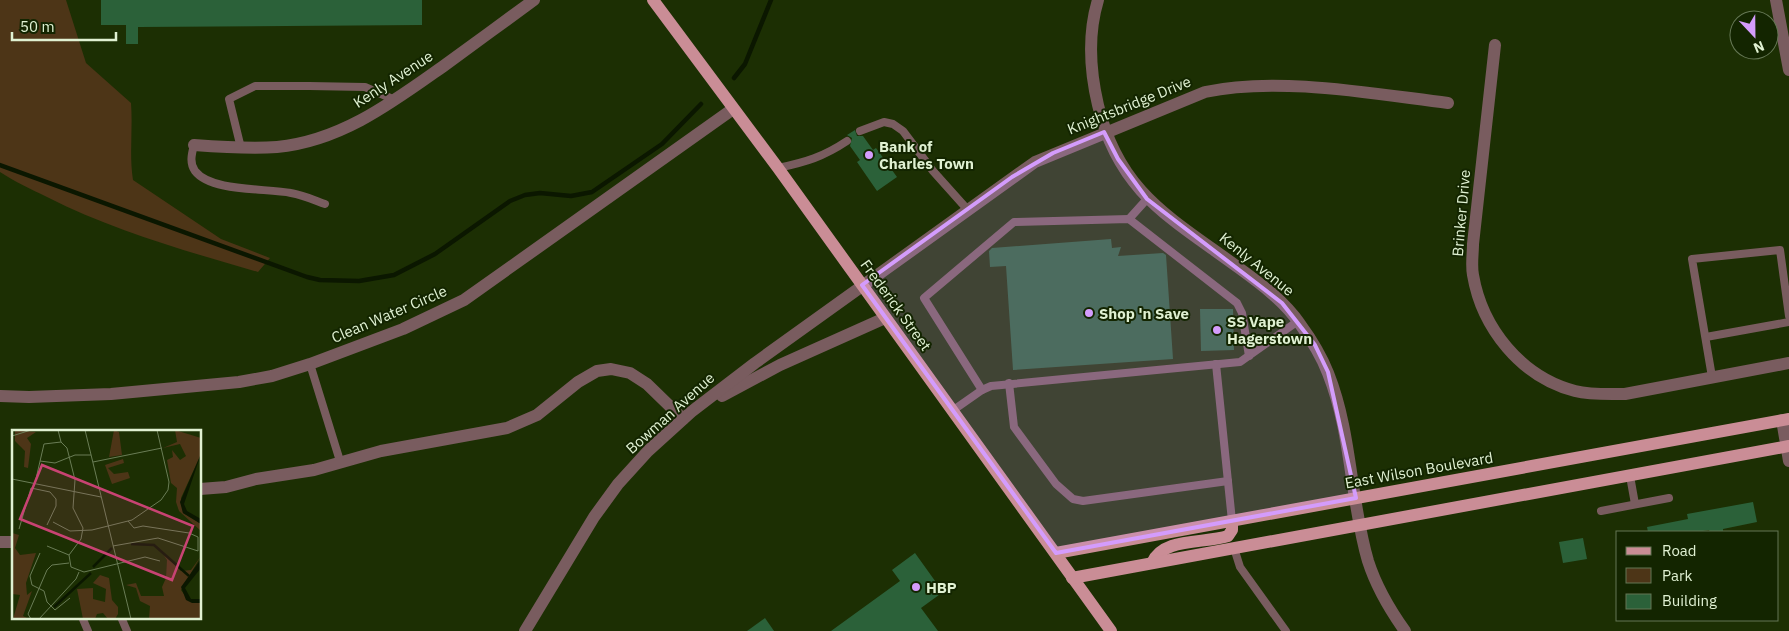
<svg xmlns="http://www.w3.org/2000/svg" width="1789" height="631" font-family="'IBM Plex Sans',sans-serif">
  <rect width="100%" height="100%" fill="#1c2f03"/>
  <path fill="#4d3517" d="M0,0h66l20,63 45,40c2,27 -2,51 2,77l88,59 49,19 -12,14c-72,-21 -144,-41 -211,-75 -16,-8 -32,-15 -47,-25z"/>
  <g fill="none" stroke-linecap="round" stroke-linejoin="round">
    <g stroke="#0b1700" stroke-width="4.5">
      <polyline points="734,78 745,64 771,0"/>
      <polyline points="0,165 307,277 320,280 359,281 394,275 435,254 510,201 525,195 540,193 571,196 592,192 662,144 701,104"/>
    </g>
  </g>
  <g fill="#2b6139">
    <polygon points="101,0 422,0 422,25 138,27 138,44 126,44 126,25 101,25"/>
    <polygon points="855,130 857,136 863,136 873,150 876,148 897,177 877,191 857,162 860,160 850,146 852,138 847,135"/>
    <polygon points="1111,239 1112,248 1121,247 1118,256 1163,253 1166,255 1173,359 1013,370 1006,266 990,267 989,251 992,248"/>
    <polygon points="1200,309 1233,309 1234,350 1201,351"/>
    <polygon points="1753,502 1757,522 1723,529 1723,532 1710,532 1709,530 1696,532 1648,532 1647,527 1688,519 1687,514"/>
    <polygon points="1583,538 1587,559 1563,563 1559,542"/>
    <polygon points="915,553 943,592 921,608 938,631 831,631 900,581 892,570"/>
    <polygon points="765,618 774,631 747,631"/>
  </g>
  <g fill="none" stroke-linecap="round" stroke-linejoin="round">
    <g stroke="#795c5f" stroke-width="8">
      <polyline points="860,131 884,122 893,124 903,131 933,171 967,209"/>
      <path d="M194,145c-2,8 -5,18 1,26 16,21 71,17 96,22 12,2 23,7 34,11"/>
      <polyline points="241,148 229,99 255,86 309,86 365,87 395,100"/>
      <path d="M778,168c28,-6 45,-11 69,-27"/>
      <polyline points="1129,219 1147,199"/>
      <polyline points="1706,337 1789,322"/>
      <polyline points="310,364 340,461"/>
      <polyline points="1216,364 1232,521"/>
      <polyline points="1712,377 1692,259 1780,250 1789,316"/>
      <polyline points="1009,383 1014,427 1056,484 1073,499 1083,501 1228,481"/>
      <polyline points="982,390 924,298 1014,222 1129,219 1237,303 1242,313 1249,356"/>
      <polyline points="952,411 982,390 991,386 1240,362 1298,321"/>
      <polyline points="1630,476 1635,504"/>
      <polyline points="1601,511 1669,498"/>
      <polyline points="1234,548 1240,567 1286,631"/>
      <polyline points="82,617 88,631"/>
      <polyline points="121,617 127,631"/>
    </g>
    <g stroke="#795c5f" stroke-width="12">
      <path d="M1098,0c-10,33 -8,71 0,105 21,88 73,113 141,163 22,16 45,33 61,56 11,15 21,31 28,49 24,60 22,127 40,188 8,25 22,49 37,70"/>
      <polyline points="1776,0 1789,70"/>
      <path d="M1495,45l-22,199c0,10 -2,21 0,31 9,53 48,102 102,116 16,4 33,3 50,3l164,-31"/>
      <path d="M194,145c27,2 55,4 83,2 65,-6 117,-46 168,-82 30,-22 59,-43 89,-65"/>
      <polyline points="0,396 29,397 111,394 239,382 272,376 310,364 403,329 464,300 733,109"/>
      <polyline points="722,396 780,365 885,318"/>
      <polyline points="1782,420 1789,461"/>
      <polyline points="200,489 226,487 256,479 314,470 381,451 507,428 537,415 578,382 597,371 611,369 630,373 647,384 683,419"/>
      <polyline points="0,542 14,542"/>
      <path d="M525,631l69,-114 24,-33 30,-33 43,-39 64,-49 280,-201 170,-70c73,-16 169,2 243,11"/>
    </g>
    <g stroke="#ca8d96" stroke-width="12">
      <polyline points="653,0 778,168 1111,631"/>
      <polyline points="1056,553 1789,419"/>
      <path d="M1152,563c11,-26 52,-19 76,-27l4,-6v-9"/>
      <polyline points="1072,578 1789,446"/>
    </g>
  </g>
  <path fill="#d49cfc" fill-opacity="0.2" stroke="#d49cfc" stroke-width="4" stroke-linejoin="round" d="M1104,132l14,27 29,40 135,104 33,42 13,27 28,126 -300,55 -194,-268 150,-108 41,-24z"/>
  <g fill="#d49cfc" stroke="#132500" stroke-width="2">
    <circle cx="869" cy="155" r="5"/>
    <circle cx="1089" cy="313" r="5"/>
    <circle cx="1217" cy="330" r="5"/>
    <circle cx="916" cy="587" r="5"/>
  </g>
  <g text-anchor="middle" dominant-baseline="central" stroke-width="4" stroke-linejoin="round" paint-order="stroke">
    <g font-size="15" fill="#e0f1d2" stroke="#132500">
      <text transform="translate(393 79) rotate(-33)">Kenly Avenue</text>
      <text transform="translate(1129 105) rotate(-22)">Knightsbridge Drive</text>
      <text transform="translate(1461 213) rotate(-85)">Brinker Drive</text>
      <text transform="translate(1257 264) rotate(39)">Kenly Avenue</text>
      <text transform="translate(896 305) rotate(54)">Frederick Street</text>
      <text transform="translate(389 314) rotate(-23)">Clean Water Circle</text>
      <text transform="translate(670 413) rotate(-42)">Bowman Avenue</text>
      <text transform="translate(1419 470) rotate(-10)">East Wilson Boulevard</text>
    </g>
    <g font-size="15" font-weight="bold" fill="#e0f1d2" stroke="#132500" text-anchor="start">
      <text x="879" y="146">Bank of<tspan x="879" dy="17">Charles Town</tspan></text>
      <text x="1099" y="313">Shop 'n Save</text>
      <text x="1227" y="321">SS Vape<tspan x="1227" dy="17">Hagerstown</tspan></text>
      <text x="926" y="587">HBP</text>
    </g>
  </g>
  <g transform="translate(12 430)">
    <rect width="189" height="189" fill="#1c2f03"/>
    <path d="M3,0l21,2 -9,6 4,6 -3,24 -4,-1 1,-16 -10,-10zM102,0l5,2 3,23 -13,2zM163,0l26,8v16l-20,44 2,15 18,11v7l-22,-20 -3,-9 1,-14 -6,-5 -4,-23 6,-3 -1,-7 8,10 6,-4 -6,-12 -17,4 14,-6zM111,29l1,4 -16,5 6,6 14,-2 2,6 -18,6 -7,-19zM0,103l7,2 -4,13 5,7 16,-2 -10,30 1,12 5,-4 -9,25 6,3h-16l7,-24 -8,-1zM147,118l22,23 10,-1 10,-14 -20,34 8,11 12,2v16h-52l1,-13 -10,-5 -4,-13 -10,-3 10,-2 5,13h23l-2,-9 4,-9 1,-18zM88,145l9,3 3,22 6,7v7l-3,5h-7l-5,-6 -6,1 -2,5h-12l-6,-30 16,-1v11l12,3 1,-13 -13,-6z" fill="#4d3517"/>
    <path d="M189,24l-17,50 3,7 14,8v5l-18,-11 -3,-11zM189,129v9l-16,20 6,11h10v4h-9l-6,-3 -5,-13z" fill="#0b1700"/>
    <path fill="none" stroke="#0b1700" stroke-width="2.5" d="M119,114l23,1 35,31M81,137l19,-19M42,177l37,-34"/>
    <path fill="none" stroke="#6a7d56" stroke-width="1" d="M46,0l3,12 6,6 8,32 -2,28 10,20 -2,11 -12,16 2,12 13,5 61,-15 15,4M73,0l46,189M0,6l19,-6M28,31l15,2 20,-8h16M81,32l69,-14M0,49l89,18M23,53l9,-39 17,-2M41,92l17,9 22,-1 40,-10 29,-20 7,-10 1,-8 -12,-52M7,99l12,-41 19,4 6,7v7l-9,19M35,116l22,9M101,116l45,-8 40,13v-14l-9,-4 -46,-7 -9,2 -6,-7M28,123l-10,23 2,9 12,6 3,11 8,8 15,-12M19,189l-3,-5 19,-44 5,-5 17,-2M27,189l37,-40 3,-7"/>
    <path fill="#c84373" fill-opacity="0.15" stroke="#c84373" stroke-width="2.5" d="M30,35l151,61 -21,54 -152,-61z"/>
    <rect width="189" height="189" fill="none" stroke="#e0f1d2" stroke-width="2.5"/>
  </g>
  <rect x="1616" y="531" width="162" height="90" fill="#132500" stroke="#657754"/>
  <rect x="1626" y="547" width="25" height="8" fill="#ca8d96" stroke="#657754"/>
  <text x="1662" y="556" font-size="15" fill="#e0f1d2">Road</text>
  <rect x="1626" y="568" width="25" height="15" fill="#4d3517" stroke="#657754"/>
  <text x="1662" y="581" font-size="15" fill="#e0f1d2">Park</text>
  <rect x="1626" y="594" width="25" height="15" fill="#2b6139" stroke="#657754"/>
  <text x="1662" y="606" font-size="15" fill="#e0f1d2">Building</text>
  <g transform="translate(1754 35) rotate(158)"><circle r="24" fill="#132500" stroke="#657754"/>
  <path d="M0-4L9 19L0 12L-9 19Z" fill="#d49cfc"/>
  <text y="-8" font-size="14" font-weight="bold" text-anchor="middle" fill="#e0f1d2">N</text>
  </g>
  <path d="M12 32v8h104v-8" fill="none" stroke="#e0f1d2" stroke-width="2.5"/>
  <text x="20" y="32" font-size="15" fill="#e0f1d2" stroke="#132500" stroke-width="4" paint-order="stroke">50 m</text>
</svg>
